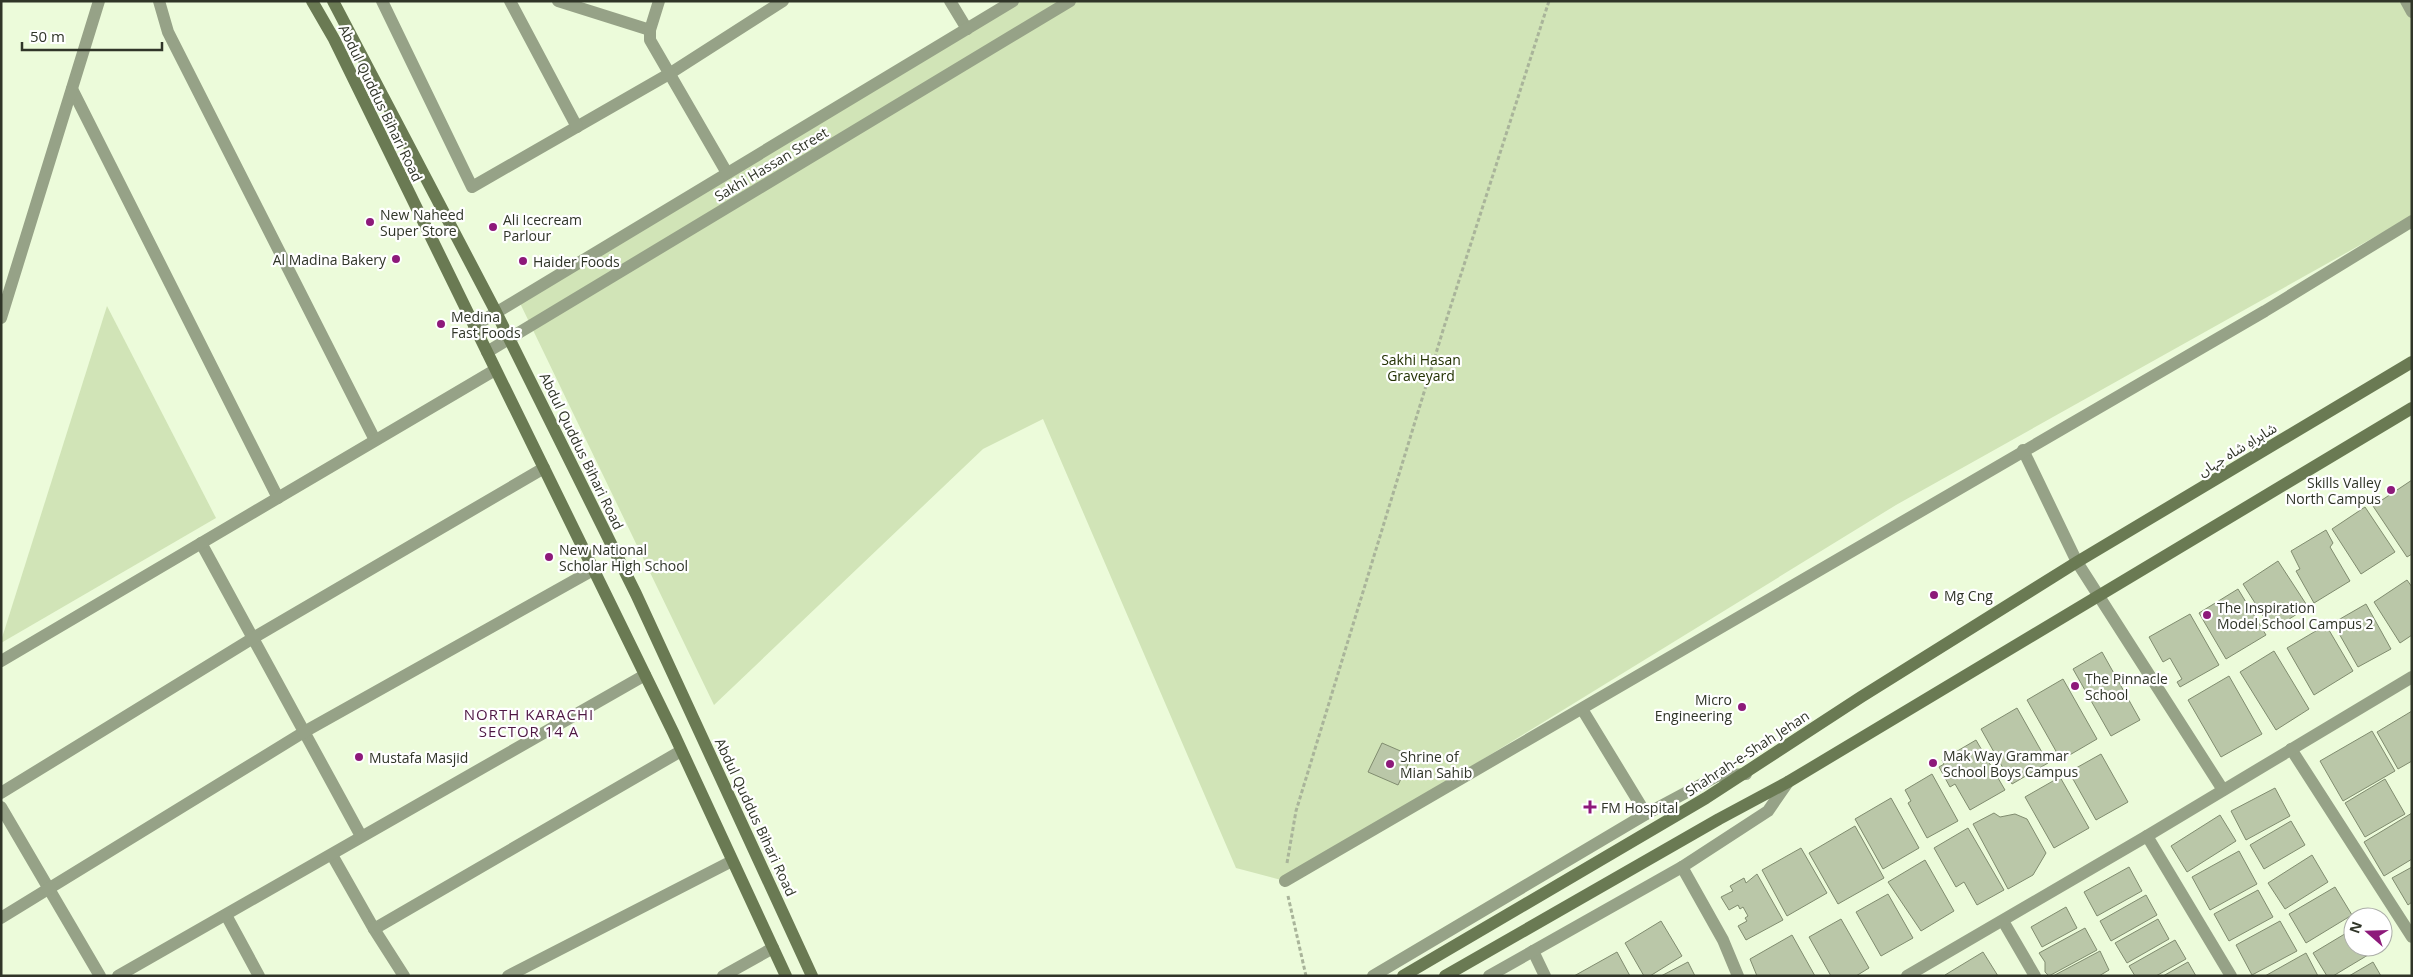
<svg xmlns="http://www.w3.org/2000/svg" width="2413" height="977" font-family="'Open Sans','Noto Sans Arabic',sans-serif">
  <rect width="100%" height="100%" fill="#ecfbda"/>
  <g fill="#d1e4b7">
    <polygon points="1013,1 2405,1 2412,12 2412,216 1896,505 1285,881 1236,868 1043,419 983,449 714,705 518,299"/>
    <polygon points="107,306 216,518 1,643 1,641"/>
  </g>
  <g fill="#bac7a8" stroke="#808c6f">
    <polygon points="2412,480 2412,554 2407,557 2373,506"/>
    <polygon points="2365,507 2395,552 2361,574 2332,529"/>
    <polygon points="2326,530 2333,543 2330,547 2350,581 2314,603 2296,571 2300,569 2291,551"/>
    <polygon points="2278,561 2308,607 2272,630 2243,584"/>
    <polygon points="2407,580 2412,587 2412,635 2400,643 2374,602"/>
    <polygon points="2238,589 2266,635 2226,659 2199,613"/>
    <polygon points="2366,604 2391,649 2358,667 2333,623"/>
    <polygon points="2190,614 2219,665 2180,687 2177,682 2182,679 2170,658 2163,662 2149,637"/>
    <polygon points="2326,625 2353,671 2314,695 2287,648"/>
    <polygon points="2274,651 2309,709 2276,730 2240,672"/>
    <polygon points="2102,652 2140,720 2111,736 2073,669"/>
    <polygon points="2229,676 2262,734 2221,757 2188,700"/>
    <polygon points="2063,679 2097,739 2061,760 2027,700"/>
    <polygon points="2017,708 2048,763 2012,784 1981,729"/>
    <polygon points="2412,711 2412,761 2398,769 2377,732"/>
    <polygon points="2372,731 2395,771 2343,801 2320,761"/>
    <polygon points="1976,740 2005,790 1970,810 1955,784 1950,787 1939,767 1944,764 1942,760"/>
    <polygon points="1382,743 1412,756 1398,785 1368,772"/>
    <polygon points="2101,754 2128,802 2096,820 2069,772"/>
    <polygon points="1932,774 1958,821 1927,838 1908,803 1911,801 1905,790"/>
    <polygon points="2060,777 2089,828 2054,848 2025,797"/>
    <polygon points="2385,779 2405,814 2365,837 2345,803"/>
    <polygon points="2275,788 2290,816 2246,840 2231,811"/>
    <polygon points="1891,798 1919,848 1883,869 1855,819"/>
    <polygon points="1994,813 2000,817 2015,814 2027,819 2046,853 2033,875 2008,889 1973,824"/>
    <polygon points="2412,813 2412,859 2384,876 2364,842"/>
    <polygon points="2220,815 2236,841 2187,872 2171,846"/>
    <polygon points="2291,821 2305,845 2264,869 2250,845"/>
    <polygon points="1855,826 1884,878 1838,904 1809,853"/>
    <polygon points="1968,828 2004,890 1977,905 1964,882 1956,887 1934,848"/>
    <polygon points="1801,848 1827,893 1787,916 1762,870"/>
    <polygon points="2239,851 2257,884 2210,910 2192,877"/>
    <polygon points="2312,855 2328,882 2285,909 2268,883"/>
    <polygon points="1925,860 1954,911 1921,931 1888,882"/>
    <polygon points="2129,867 2142,891 2097,916 2084,892"/>
    <polygon points="2412,867 2412,902 2408,905 2392,878"/>
    <polygon points="1757,874 1783,920 1746,940 1738,926 1747,921 1745,918 1748,916 1743,907 1740,909 1738,905 1729,910 1721,897 1733,891 1730,886 1744,878 1746,883"/>
    <polygon points="2335,887 2352,915 2306,943 2289,914"/>
    <polygon points="2258,890 2273,917 2229,941 2214,914"/>
    <polygon points="1888,894 1913,938 1881,956 1856,912"/>
    <polygon points="2146,895 2157,915 2111,941 2100,921"/>
    <polygon points="2066,907 2077,928 2042,947 2031,927"/>
    <polygon points="1841,919 1869,968 1856,976 1831,976 1809,937"/>
    <polygon points="2158,919 2169,939 2127,963 2115,943"/>
    <polygon points="1661,921 1682,956 1650,976 1644,976 1625,943"/>
    <polygon points="2280,921 2297,951 2252,975 2236,945"/>
    <polygon points="2085,928 2097,950 2049,976 2045,972 2045,962 2039,953"/>
    <polygon points="2353,929 2353,947 2370,947 2373,952 2333,976 2327,976 2313,953"/>
    <polygon points="1792,935 1815,976 1757,976 1750,959"/>
    <polygon points="2175,940 2186,959 2156,976 2135,976 2129,966"/>
    <polygon points="2100,951 2109,970 2099,976 2053,976"/>
    <polygon points="1617,952 1630,976 1574,976"/>
    <polygon points="1983,952 1998,976 1946,976 1945,975"/>
    <polygon points="2306,953 2318,976 2265,976"/>
    <polygon points="1688,962 1695,976 1661,976"/>
    <polygon points="2188,962 2196,976 2163,976"/>
    <polygon points="2373,962 2381,976 2349,976"/>
  </g>
  <g fill="none" stroke-linecap="round" stroke-linejoin="round">
    <g stroke="#a9b49a" stroke-width="3" stroke-dasharray="4 2.5" stroke-linecap="butt">
      <polyline points="1287,863 1296,811 1444,327 1549,1"/>
      <polyline points="1288,896 1306,976"/>
    </g>
    <g stroke="#96a287" stroke-width="12">
      <polyline points="159,1 168,32 375,440"/>
      <polyline points="382,1 472,187 669,74 783,1"/>
      <polyline points="510,1 577,127"/>
      <polyline points="558,1 650,30 650,40 727,173"/>
      <polyline points="950,1 967,29"/>
      <polyline points="2406,1 2412,12"/>
      <polyline points="650,30 659,1"/>
      <polyline points="72,89 278,498"/>
      <polyline points="1,318 99,1"/>
      <polyline points="2023,450 2077,562 2223,790"/>
      <polyline points="201,543 361,836"/>
      <polyline points="1582,709 1646,814"/>
      <polyline points="2291,749 2412,937"/>
      <polyline points="1,793 253,638 544,468"/>
      <polyline points="1,807 100,976"/>
      <polyline points="2147,836 2231,976"/>
      <polyline points="332,855 374,929 404,976"/>
      <polyline points="1682,867 1723,940 1738,976"/>
      <polyline points="1285,881 2265,311 2412,221"/>
      <polyline points="226,915 259,976"/>
      <polyline points="1,918 304,732 593,570"/>
      <polyline points="2003,921 2035,976"/>
      <polyline points="374,929 681,751"/>
      <polyline points="1533,951 1545,976"/>
      <polyline points="118,976 645,675"/>
      <polyline points="508,976 732,861"/>
      <polyline points="723,976 773,948"/>
      <polyline points="1373,976 1646,814 1717,776 1746,774"/>
      <polyline points="1489,976 1682,867 1768,811 1788,782"/>
      <polyline points="1907,976 2147,836 2412,677"/>
    </g>
    <g stroke="#96a287" stroke-width="12">
      <polyline points="474,326 1013,1"/>
      <polyline points="487,352 1070,1"/>
      <polyline points="1,661 495,370"/>
    </g>
    <g stroke="#6a7a53" stroke-width="12">
      <polyline points="312,1 334,39 673,732 786,976"/>
      <polyline points="333,1 496,312 636,594 812,976"/>
      <polyline points="1403,976 1706,798 1861,697 2077,562 2412,362"/>
      <polyline points="1445,976 1719,819 1788,782 2412,408"/>
    </g>
  </g>
  <g fill="#8d197a" stroke="#fff" stroke-width="2">
    <circle cx="370" cy="222" r="5"/>
    <circle cx="493" cy="227" r="5"/>
    <circle cx="396" cy="259" r="5"/>
    <circle cx="523" cy="261" r="5"/>
    <circle cx="441" cy="324" r="5"/>
    <circle cx="2391" cy="490" r="5"/>
    <circle cx="549" cy="557" r="5"/>
    <circle cx="1934" cy="595" r="5"/>
    <circle cx="2207" cy="615" r="5"/>
    <circle cx="2075" cy="686" r="5"/>
    <circle cx="1742" cy="707" r="5"/>
    <circle cx="359" cy="757" r="5"/>
    <circle cx="1933" cy="763" r="5"/>
    <circle cx="1390" cy="764" r="5"/>
    <path d="M1587.5 799.5h5v5h5v5h-5v5h-5v-5h-5v-5h5z"/>
  </g>
  <g text-anchor="middle" dominant-baseline="central" stroke-width="4.5" stroke-linejoin="round" paint-order="stroke">
    <g font-size="14" fill="#303528" stroke="#fff">
      <text transform="translate(381 103) rotate(64)">Abdul Quddus Bihari Road</text>
      <text transform="translate(771 164) rotate(-31)">Sakhi Hassan Street</text>
      <text transform="translate(2237 449) rotate(-31)">شاہراہِ شاہ جہاں</text>
      <text transform="translate(582 451) rotate(64)">Abdul Quddus Bihari Road</text>
      <text transform="translate(1747 753) rotate(-33)">Shahrah-e-Shah Jehan</text>
      <text transform="translate(756 817) rotate(65)">Abdul Quddus Bihari Road</text>
    </g>
    <g font-size="14" fill="#303528" stroke="#fff" text-anchor="start">
      <text x="380" y="214">New Naheed<tspan x="380" dy="16">Super Store</tspan></text>
      <text x="503" y="219">Ali Icecream<tspan x="503" dy="16">Parlour</tspan></text>
      <text x="386" y="259" text-anchor="end">Al Madina Bakery</text>
      <text x="533" y="261">Haider Foods</text>
      <text x="451" y="316">Medina<tspan x="451" dy="16">Fast Foods</tspan></text>
      <text x="2381" y="482" text-anchor="end">Skills Valley<tspan x="2381" dy="16">North Campus</tspan></text>
      <text x="559" y="549">New National<tspan x="559" dy="16">Scholar High School</tspan></text>
      <text x="1944" y="595">Mg Cng</text>
      <text x="2217" y="607">The Inspiration<tspan x="2217" dy="16">Model School Campus 2</tspan></text>
      <text x="2085" y="678">The Pinnacle<tspan x="2085" dy="16">School</tspan></text>
      <text x="1732" y="699" text-anchor="end">Micro<tspan x="1732" dy="16">Engineering</tspan></text>
      <text x="1943" y="755">Mak Way Grammar<tspan x="1943" dy="16">School Boys Campus</tspan></text>
      <text x="1400" y="756">Shrine of<tspan x="1400" dy="16">Mian Sahib</tspan></text>
      <text x="369" y="757">Mustafa Masjid</text>
      <text x="1601" y="807">FM Hospital</text>
    </g>
    <g font-size="14" fill="#223102" stroke="#fff">
      <text x="1421" y="359">Sakhi Hasan<tspan x="1421" dy="16">Graveyard</tspan></text>
    </g>
    <g font-size="15" letter-spacing="1" fill="#4f1844" stroke="#fff">
      <text x="529" y="714">NORTH KARACHI<tspan x="529" dy="17">SECTOR 14 A</tspan></text>
    </g>
  </g>
  <rect width="2413" height="977" fill="none" stroke="#303528" stroke-width="5"/>
  <g transform="translate(2368 932) rotate(290)"><circle r="24" fill="#ffffff" stroke="#acaea9"/>
  <path d="M0-4L9 19L0 12L-9 19Z" fill="#8d197a"/>
  <text y="-8" font-size="14" font-weight="bold" text-anchor="middle" fill="#303528">N</text>
  </g>
  <path d="M22 42v8h140v-8" fill="none" stroke="#303528" stroke-width="2.5"/>
  <text x="30" y="42" font-size="15" fill="#303528" stroke="#ffffff" stroke-width="4" paint-order="stroke">50 m</text>
</svg>
